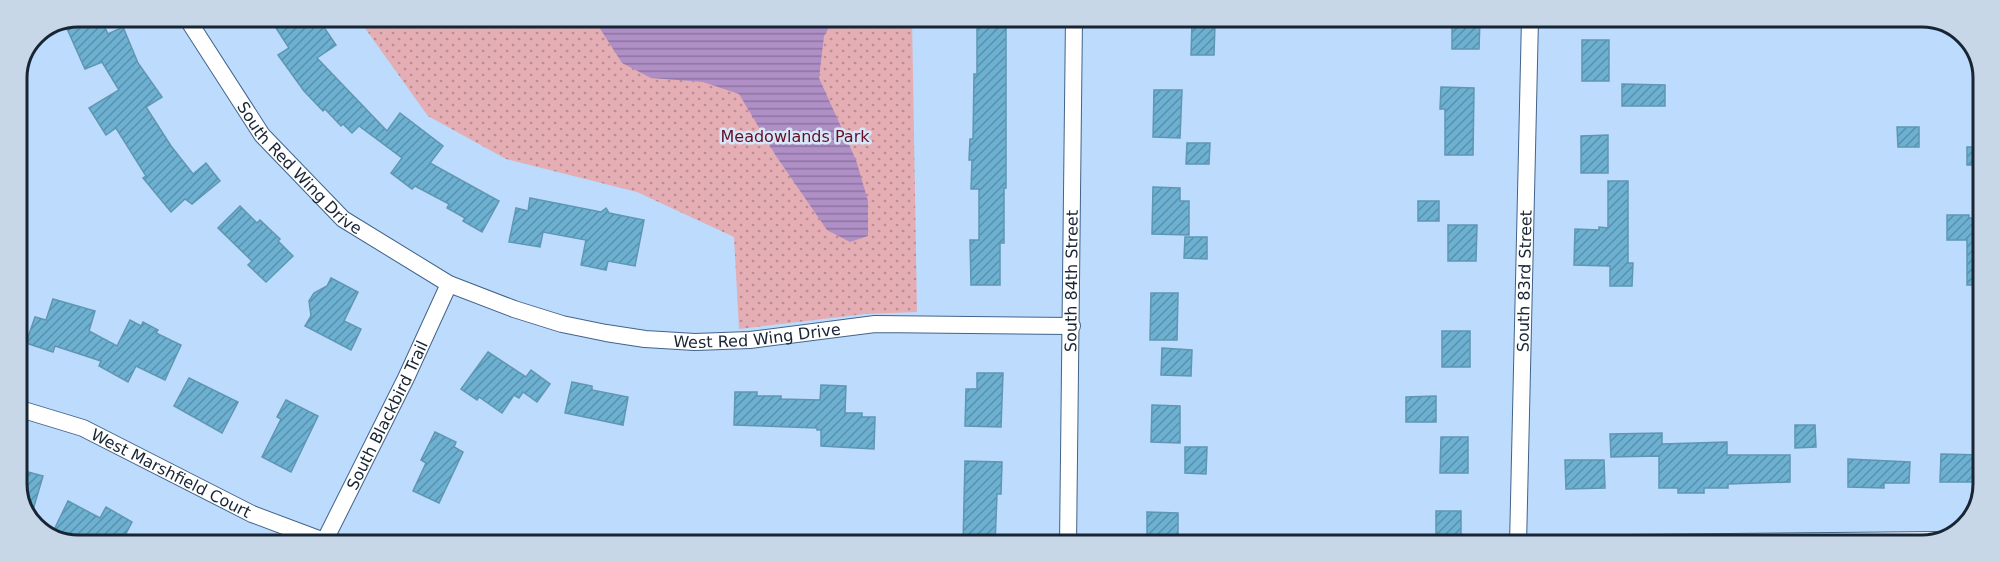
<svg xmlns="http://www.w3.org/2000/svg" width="2000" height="562" font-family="'DejaVu Sans',sans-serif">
  <defs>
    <pattern id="park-dots" width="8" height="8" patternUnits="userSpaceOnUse" patternTransform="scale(1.5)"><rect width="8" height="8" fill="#e5aeb4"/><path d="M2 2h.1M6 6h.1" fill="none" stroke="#b98d93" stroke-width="1.8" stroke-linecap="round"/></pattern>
    <pattern id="water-rules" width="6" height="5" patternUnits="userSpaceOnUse" patternTransform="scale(1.5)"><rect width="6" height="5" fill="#af8fc5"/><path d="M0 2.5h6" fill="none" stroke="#8d75a1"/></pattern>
    <pattern id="building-hatch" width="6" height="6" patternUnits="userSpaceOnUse" patternTransform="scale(1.5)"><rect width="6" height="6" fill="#6db1d2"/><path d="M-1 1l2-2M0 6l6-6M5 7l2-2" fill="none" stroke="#5990ab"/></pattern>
  </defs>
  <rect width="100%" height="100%" fill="#bcdbfd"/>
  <polygon fill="url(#park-dots)" points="357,17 912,17 917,312 865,314 739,329 734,237 637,192 506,159 428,116"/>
  <polygon fill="url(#water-rules)" points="602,17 835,17 824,36 819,78 856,160 868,201 868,236 850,242 827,230 776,156 739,94 703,82 651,78 622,63 599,27"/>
  <g fill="url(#building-hatch)" stroke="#5f96b2" stroke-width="1.5">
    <polygon points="78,16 100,17 108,34 123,27 138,63 162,97 146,107 171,146 193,174 206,163 220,181 192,204 185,199 171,212 143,178 146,176 116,128 106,135 89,108 119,90 102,62 85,69 64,22"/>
    <polygon points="269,17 317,17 336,45 317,58 387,131 400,113 443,146 430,163 499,201 482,232 463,221 465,218 447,208 449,204 415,186 412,189 391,173 402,158 359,126 352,133 343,124 341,126 325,109 323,111 304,91 278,55 289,48"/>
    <polygon points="977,17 1006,18 1006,188 1004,188 1004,243 1000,243 1000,285 971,285 970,240 979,240 979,189 971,189 972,160 969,160 970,139 973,139 974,74 977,74"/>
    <polygon points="1452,18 1480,18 1479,49 1452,49"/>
    <polygon points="1192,22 1215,23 1214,55 1191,55"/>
    <rect x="1582" y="40" width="27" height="41"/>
    <polygon points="1622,84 1665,85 1665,106 1622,106"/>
    <polygon points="1441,87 1474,88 1473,155 1445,155 1445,109 1440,109"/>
    <polygon points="1154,90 1182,90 1180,138 1153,137"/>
    <polygon points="1897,127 1919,127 1919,147 1898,147"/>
    <polygon points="1608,135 1608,173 1581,173 1581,136"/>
    <polygon points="1187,143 1210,143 1209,164 1186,164"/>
    <rect x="1967" y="147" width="16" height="18"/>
    <polygon points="1608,181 1628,181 1628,263 1633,263 1632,286 1610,286 1610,266 1574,265 1575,229 1599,230 1599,227 1608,228"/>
    <polygon points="1153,187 1180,188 1180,201 1189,201 1189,235 1152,234"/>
    <polygon points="530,198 601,212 606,208 609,213 644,220 635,266 608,261 606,270 581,265 586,240 543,232 540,247 509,242 516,208 528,211"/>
    <rect x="1418" y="201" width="21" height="20"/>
    <polygon points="240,206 257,223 260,220 280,239 278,241 293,256 266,282 248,265 252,261 218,228"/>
    <polygon points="1947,215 1969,215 1969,218 1982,218 1982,285 1967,285 1967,240 1947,240"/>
    <polygon points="1448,225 1477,225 1476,261 1448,261"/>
    <polygon points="1185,237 1207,237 1207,259 1184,258"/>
    <polygon points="331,278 358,292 344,321 361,329 351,350 305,326 311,316 309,301 314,293 327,286"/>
    <polygon points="1151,293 1178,293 1177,340 1150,340"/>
    <polygon points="53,299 95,311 89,331 117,346 130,320 141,326 143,322 158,330 156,333 181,345 165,380 136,366 128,382 99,366 101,361 55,346 53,352 26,343 35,317 46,320"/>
    <rect x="1442" y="331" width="28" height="36"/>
    <polygon points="1162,348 1192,350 1191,376 1161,375"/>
    <polygon points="488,352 526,377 531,370 550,384 537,402 523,392 519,398 514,395 502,413 479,397 477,400 461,389"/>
    <polygon points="977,373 1003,373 1001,427 965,426 966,389 977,389"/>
    <polygon points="189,378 238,402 222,433 174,406"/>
    <polygon points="572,382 592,386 592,390 628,397 623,425 565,413"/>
    <polygon points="821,385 846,386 845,413 862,413 862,417 875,417 874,449 821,446 821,430 817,430 817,428 734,425 735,392 757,392 757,396 781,396 781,399 820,400"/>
    <polygon points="1436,396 1436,422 1406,422 1406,397"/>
    <polygon points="286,400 318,416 291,472 262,457 281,419 277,417"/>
    <polygon points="1152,405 1180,406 1180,443 1151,442"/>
    <polygon points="1795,425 1815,425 1816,447 1795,448"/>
    <polygon points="435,432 456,442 454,447 463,452 439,503 413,491 426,463 421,460"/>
    <polygon points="1662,433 1662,444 1727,442 1727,455 1790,455 1790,482 1728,484 1728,488 1704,488 1704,493 1678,493 1678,488 1659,488 1659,456 1611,457 1610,434"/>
    <polygon points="1441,437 1468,437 1468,473 1440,473"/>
    <polygon points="1185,447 1207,447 1206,474 1185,473"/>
    <polygon points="1941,454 1982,455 1982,480 1977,480 1977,482 1940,482"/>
    <polygon points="1848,459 1910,462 1909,483 1884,483 1884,488 1848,487"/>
    <polygon points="1565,460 1604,460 1605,488 1566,489"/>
    <polygon points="965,461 1002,462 1001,494 997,494 995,544 963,544"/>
    <polygon points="17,469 43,476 30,520 17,489"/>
    <polygon points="68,501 100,518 106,507 132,522 121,543 108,537 104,544 92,544 77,536 73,544 63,543 51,536"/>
    <rect x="1436" y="511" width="25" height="34"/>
    <polygon points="1147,512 1178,513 1178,545 1147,545"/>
  </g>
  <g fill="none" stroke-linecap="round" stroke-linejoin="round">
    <defs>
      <g id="street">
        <path id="s1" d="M186,17l76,118 81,84 106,65 65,25 48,15 44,9 39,6 50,3 55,-2 125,-16 197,2"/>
        <path id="s2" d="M17,408l66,20 169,86 72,27"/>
        <path id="s3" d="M323,544l83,-166 43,-94"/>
        <polyline points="1518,544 1940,540"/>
        <path id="s4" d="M1068,545l6,-527"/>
        <path id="s5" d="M1518,545l12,-527"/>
      </g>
    </defs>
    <use href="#street" stroke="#42648a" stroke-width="18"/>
    <use href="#street" stroke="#fff" stroke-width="16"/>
  </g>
  <g text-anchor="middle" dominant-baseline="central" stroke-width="5" stroke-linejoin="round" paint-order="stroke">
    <g font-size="16" fill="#610f25" stroke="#d7e6f8">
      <text x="795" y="136">Meadowlands Park</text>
    </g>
    <g font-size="16" fill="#172535" stroke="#d7e6f8">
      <text stroke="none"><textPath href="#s1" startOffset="190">South Red Wing Drive</textPath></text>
      <text stroke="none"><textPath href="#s4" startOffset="264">South 84th Street</textPath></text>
      <text stroke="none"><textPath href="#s5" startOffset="264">South 83rd Street</textPath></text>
      <text stroke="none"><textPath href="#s1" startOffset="698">West Red Wing Drive</textPath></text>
      <text stroke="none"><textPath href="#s3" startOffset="144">South Blackbird Trail</textPath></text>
      <text stroke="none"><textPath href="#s2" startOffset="168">West Marshfield Court</textPath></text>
    </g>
  </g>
  <path d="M0 0H2000V562H0ZM78 27H1922A51 51 0 0 1 1973 78V484A51 51 0 0 1 1922 535H78A51 51 0 0 1 27 484V78A51 51 0 0 1 78 27Z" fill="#c8d7e8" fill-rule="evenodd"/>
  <path fill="none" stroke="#172535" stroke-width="3" d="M78 27H1922A51 51 0 0 1 1973 78V484A51 51 0 0 1 1922 535H78A51 51 0 0 1 27 484V78A51 51 0 0 1 78 27Z"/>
</svg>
